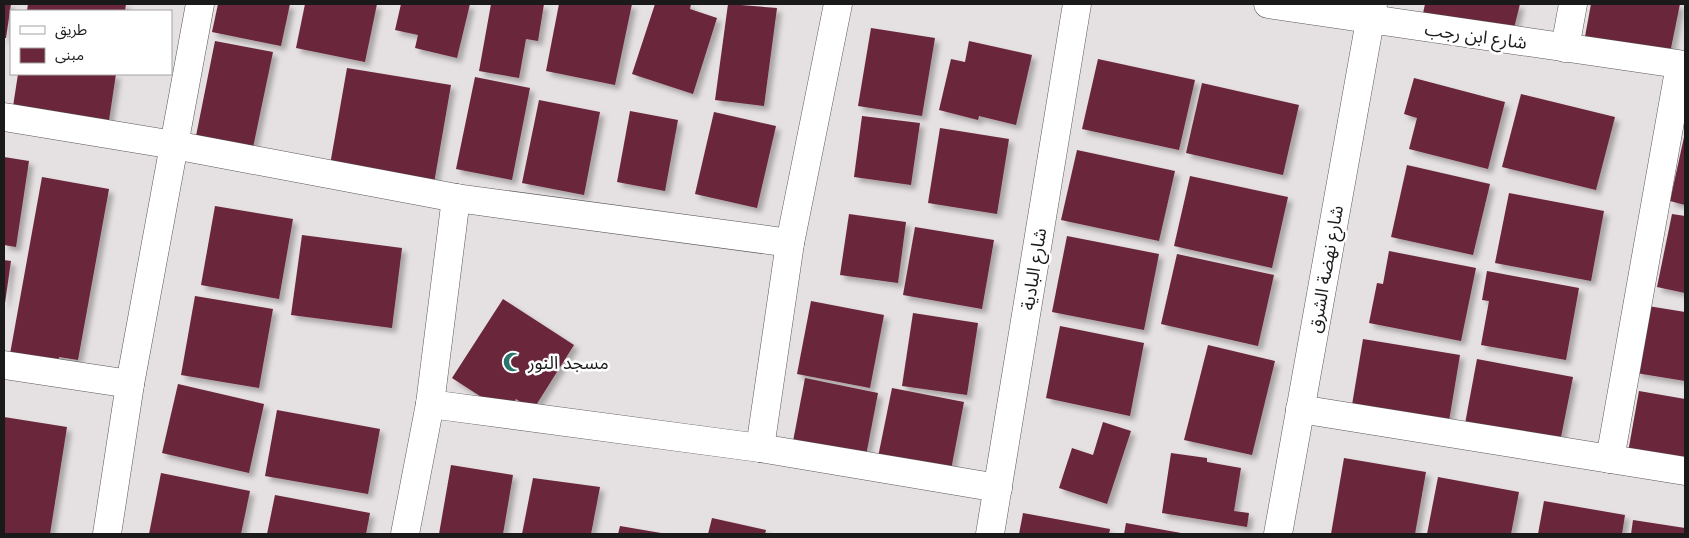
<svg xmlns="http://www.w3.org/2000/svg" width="1689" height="538" font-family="'Open Sans','Noto Sans Arabic',sans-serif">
  <defs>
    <filter id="shadow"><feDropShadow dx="4.5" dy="4.5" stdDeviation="2.5" flood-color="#0004"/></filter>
  </defs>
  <rect width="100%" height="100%" fill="#e5e0e1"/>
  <g fill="#6a263a" filter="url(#shadow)">
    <polygon points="4,4 11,4 6,38 4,38"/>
    <polygon points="28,4 126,4 125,11 27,11"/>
    <polygon points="218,4 290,4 281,46 212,32"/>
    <polygon points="305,4 377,4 365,62 296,48"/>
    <polygon points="401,4 470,4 457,58 415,48 418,35 395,30"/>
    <polygon points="491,4 544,4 538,41 526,39 519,78 479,71"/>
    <polygon points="559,4 632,4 615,85 546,71"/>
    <polygon points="655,4 691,4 690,9 717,18 693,94 632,74"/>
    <polygon points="728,4 777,8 764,106 715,100"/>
    <polygon points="1425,4 1520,4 1511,40 1422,18"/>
    <polygon points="1591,4 1680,4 1669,58 1584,42"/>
    <polygon points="871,28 935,38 922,116 858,106"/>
    <polygon points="215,41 273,52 251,157 194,146"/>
    <polygon points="969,41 1032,55 1016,125 979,116 978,120 939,110 951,59 965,62"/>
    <polygon points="1098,59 1195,80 1179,150 1082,129"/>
    <polygon points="347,68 451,85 434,183 330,165"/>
    <polygon points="18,74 116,74 108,127 12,113"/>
    <polygon points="475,77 530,88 512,180 456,169"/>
    <polygon points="1414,78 1505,102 1488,169 1409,149 1417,118 1404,114"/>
    <polygon points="1202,83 1299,105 1283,175 1186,153"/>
    <polygon points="1521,94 1615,117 1596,190 1502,167"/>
    <polygon points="539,100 600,112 584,195 522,183"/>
    <polygon points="630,111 678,120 665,191 617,182"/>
    <polygon points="714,112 776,126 757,208 695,194"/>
    <polygon points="862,116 920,123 911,185 854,177"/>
    <polygon points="940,128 1009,139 997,214 928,203"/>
    <polygon points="1684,137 1685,137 1685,205 1670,201"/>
    <polygon points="1077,150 1175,171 1159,241 1061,220"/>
    <polygon points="4,157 29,161 16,247 4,245"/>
    <polygon points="1407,165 1490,184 1473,255 1391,237"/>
    <polygon points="1190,176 1288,197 1272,268 1174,246"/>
    <polygon points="42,177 109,189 78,360 59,357 58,363 10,354"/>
    <polygon points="1509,193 1604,211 1591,281 1495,263"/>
    <polygon points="215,206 293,219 279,299 201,285"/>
    <polygon points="849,214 906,222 898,283 840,275"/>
    <polygon points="1672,214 1685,216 1685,293 1657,287"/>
    <polygon points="915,227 994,240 982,309 903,295"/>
    <polygon points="302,235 402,248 392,328 291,315"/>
    <polygon points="1067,236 1159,254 1144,330 1052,312"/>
    <polygon points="1389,251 1476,268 1461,341 1369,323 1377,283 1383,284"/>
    <polygon points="1177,254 1274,275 1258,346 1161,324"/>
    <polygon points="4,260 11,261 5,303 4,303"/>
    <polygon points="1487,271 1579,288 1566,360 1481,345 1489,301 1482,300"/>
    <polygon points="195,296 273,309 259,388 181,375"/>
    <polygon points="503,299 574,345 533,410 516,399 506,413 452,378"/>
    <polygon points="811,301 884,315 870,388 797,374"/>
    <polygon points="1648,306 1685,312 1685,381 1636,373"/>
    <polygon points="913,313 978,323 967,395 902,386"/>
    <polygon points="1060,326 1144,343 1130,416 1046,398"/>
    <polygon points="1363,339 1460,355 1447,433 1350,417"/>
    <polygon points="1208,345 1275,361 1252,455 1184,440"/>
    <polygon points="1477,359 1573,377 1559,447 1464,429"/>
    <polygon points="805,378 878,393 864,466 791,452"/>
    <polygon points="178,384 264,404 249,473 162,453"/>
    <polygon points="892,388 964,402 950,475 877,462"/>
    <polygon points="1639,391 1685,399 1685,468 1627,458"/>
    <polygon points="277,410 380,429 368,494 265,476"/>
    <polygon points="4,417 67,427 50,534 4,534"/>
    <polygon points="1103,422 1131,431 1107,504 1059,488 1072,448 1093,455"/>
    <polygon points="1171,453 1207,458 1207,462 1241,468 1234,511 1249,513 1247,527 1162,513"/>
    <polygon points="1344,458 1426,472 1415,534 1331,534"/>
    <polygon points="451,465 513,475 503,534 439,534"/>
    <polygon points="161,473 250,491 241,534 149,534"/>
    <polygon points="1438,477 1519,492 1511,534 1427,534"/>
    <polygon points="533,478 600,487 591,534 522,534"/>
    <polygon points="275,495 370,513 366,534 267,534"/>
    <polygon points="1544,501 1625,515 1622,534 1538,534"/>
    <polygon points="1023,513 1110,529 1109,534 1019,534"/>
    <polygon points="712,518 766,530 765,534 708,534"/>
    <polygon points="1633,520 1685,528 1685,534 1631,534"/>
    <polygon points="1126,523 1181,533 1181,534 1124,534"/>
    <polygon points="620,526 661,533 661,534 618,534"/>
  </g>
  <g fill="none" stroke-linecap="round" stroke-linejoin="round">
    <defs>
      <g id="minor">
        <polyline points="1268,4 1685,65"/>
        <polyline points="1565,48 1573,4"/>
        <polyline points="4,117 174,145 456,198 790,243"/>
        <polyline points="4,365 130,384"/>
        <polyline points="430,404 760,448 998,488"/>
        <polyline points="1300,409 1685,471"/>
        <polyline points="760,448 790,243 838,4"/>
        <polyline points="1610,459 1680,65"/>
        <polyline points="107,534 130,384 200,4"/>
        <polyline points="405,534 430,404 456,198"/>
        <polyline points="990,534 1077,4"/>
        <polyline points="1278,534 1373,4"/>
      </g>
    </defs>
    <use href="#minor" stroke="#5c5758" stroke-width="29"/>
    <use href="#minor" stroke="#fff" stroke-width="28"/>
  </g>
  <defs>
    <symbol id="mosque-bare" viewBox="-9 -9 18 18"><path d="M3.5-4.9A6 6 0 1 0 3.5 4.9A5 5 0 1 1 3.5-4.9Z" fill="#2d746c" stroke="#fff" stroke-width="2.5" paint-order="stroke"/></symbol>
  </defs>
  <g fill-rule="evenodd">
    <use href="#mosque-bare" x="499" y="348" width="28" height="28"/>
  </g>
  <g text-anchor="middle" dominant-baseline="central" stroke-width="5" stroke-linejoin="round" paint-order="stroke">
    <g font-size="18" fill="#1b1a1a" stroke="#fff">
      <text transform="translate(1476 35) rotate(8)">شارع ابن رجب</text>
      <text transform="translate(1033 269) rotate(-81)">شارع البادية</text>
      <text transform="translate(1325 269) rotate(-80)">شارع نهضة الشرق</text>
    </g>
    <g font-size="18" fill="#1b1a1a" stroke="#fff" text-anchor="start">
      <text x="528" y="362">مسجد النور</text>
    </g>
  </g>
  <rect width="1689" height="538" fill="none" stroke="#1b1a1a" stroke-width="10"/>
  <rect x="10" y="10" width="162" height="65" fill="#ffffff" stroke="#a4a3a3"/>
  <rect x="20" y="26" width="25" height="8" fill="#ffffff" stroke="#a4a3a3"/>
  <text x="55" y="35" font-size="15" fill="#1b1a1a">طريق</text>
  <rect x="20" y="48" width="25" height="15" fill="#6a263a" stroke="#a4a3a3"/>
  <text x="55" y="60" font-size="15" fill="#1b1a1a">مبنى</text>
</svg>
